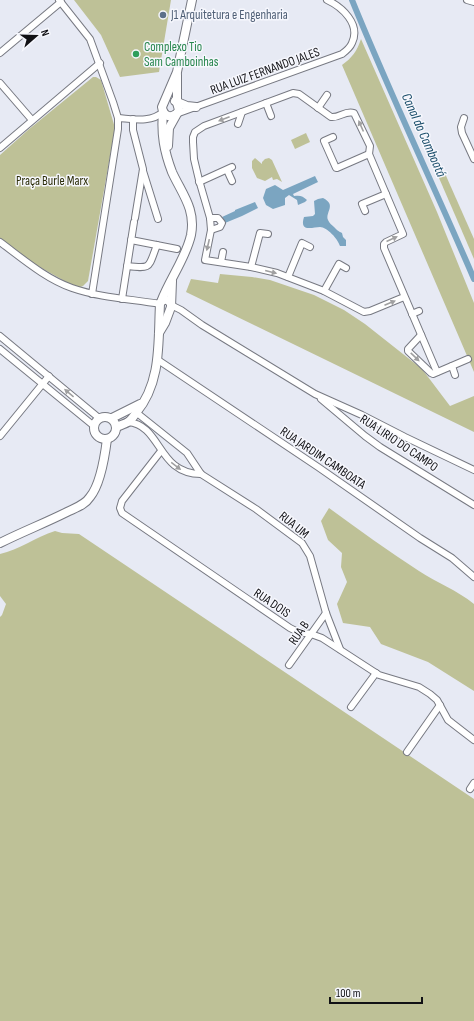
<svg xmlns="http://www.w3.org/2000/svg" width="474" height="1021" font-family="'Sofia Sans Condensed',sans-serif">
  <rect width="100%" height="100%" fill="#e7eaf4"/>
  <g fill="#bec197">
    <polygon points="74,0 171,0 159,72 120,77 101,35"/>
    <path d="M361,39l76,173 37,91v69l-132,-307c10,-7 15,-14 19,-26z"/>
    <polygon points="93,77 96,77 101,80 115,128 88,281 83,286 77,288 6,248 0,243 0,155 28,130"/>
    <polygon points="306,133 310,142 295,149 291,140"/>
    <polygon points="255,158 262,164 262,162 265,159 269,158 272,160 282,182 277,179 273,180 272,177 265,181 257,178 252,168 252,161"/>
    <polygon points="443,169 474,239 474,259 436,171"/>
    <polygon points="220,274 252,277 270,280 314,295 344,310 365,324 422,369 450,406 474,396 474,432 186,292 191,279 218,283"/>
    <path d="M329,508c30,22 59,43 90,63 18,12 38,19 55,33v87l-46,-29 -47,-18 -11,-17 -27,-4 -6,-19 10,-22 -6,-15 1,-14 -14,-13 -7,-19z"/>
    <path d="M55,531l7,2 17,1 395,265v222h-474v-404l2,-2 4,-11 -6,-8v-42c19,-4 36,-17 55,-23z"/>
  </g>
  <g fill="#7ba5c1">
    <path d="M315,176l3,6 -25,12 1,2c6,-1 9,0 13,4l-2,2 -7,3 -1,-5 -8,-5 -4,3v7l-12,4 -7,-4 -3,-7 3,-9 9,-4 8,5z"/>
    <path d="M323,198c14,7 2,14 5,22 1,3 4,5 6,7 3,3 4,4 8,6l1,4 3,3v6h-6c-2,-7 -13,-19 -20,-19 -7,0 -21,6 -16,-10l9,-1 2,-2 -1,-13 4,-2z"/>
    <polygon points="255,202 258,208 242,216 225,223 222,217 235,211 235,210"/>
  </g>
  <g fill="none" stroke-linecap="round" stroke-linejoin="round">
    <path stroke="#7ba5c1" stroke-width="6" d="M352,0c38,94 82,186 122,279"/>
    <defs>
      <g id="minor">
        <polyline points="59,0 90,39 113,102 118,118 118,129 92,294"/>
        <polyline points="467,0 474,2"/>
        <polyline points="0,53 61,2"/>
        <polyline points="0,83 32,120"/>
        <polyline points="266,103 271,116"/>
        <polyline points="318,108 327,95"/>
        <path d="M176,114l166,-60c4,-3 8,-6 10,-11 9,-19 -10,-36 -25,-43"/>
        <path d="M118,118c15,1 33,5 45,-6"/>
        <polyline points="464,118 461,127 462,133 474,159"/>
        <polyline points="133,119 133,130 143,169 135,218"/>
        <polyline points="238,124 242,112"/>
        <polyline points="333,137 324,141 336,168 337,168 369,154"/>
        <polyline points="0,148 100,63"/>
        <polyline points="227,170 232,181"/>
        <polyline points="143,171 158,219"/>
        <polyline points="199,182 232,167"/>
        <polyline points="365,211 362,204 386,194"/>
        <polyline points="210,218 218,218 222,223 220,227 211,230"/>
        <polyline points="131,240 177,249"/>
        <path d="M0,242c23,17 46,37 72,46 29,10 59,11 88,16"/>
        <polyline points="221,262 223,252"/>
        <path d="M127,266c25,3 21,2 30,-21"/>
        <polyline points="251,267 260,233 268,234"/>
        <polyline points="288,277 302,243 310,247"/>
        <polyline points="324,291 339,264 346,268"/>
        <path d="M404,297l-34,14 -6,1 -40,-21 -47,-18 -26,-6 -46,-7 6,-30 -1,-12 -11,-38 -5,-21 -1,-17v-5l2,-5 9,-6 89,-33 6,1 32,23c9,1 14,-7 23,-4l16,33 -1,8 34,80 -17,8 -2,2v4l53,124"/>
        <polyline points="122,299 134,222"/>
        <polyline points="171,305 181,310 202,325 315,394 362,415 405,437 474,470"/>
        <polyline points="412,314 419,311"/>
        <polyline points="421,335 408,349 408,351 431,373 433,374 468,359"/>
        <polyline points="0,336 99,418"/>
        <polyline points="0,349 94,426"/>
        <polyline points="158,360 318,467 420,538 452,558 474,577"/>
        <polyline points="452,366 455,375"/>
        <polyline points="321,399 365,436 380,447 474,505"/>
        <polyline points="137,413 187,453 201,474 256,509 302,543 310,556 326,613 340,649"/>
        <path d="M128,422c34,3 29,52 73,52"/>
        <polyline points="0,436 49,376"/>
        <polyline points="161,451 122,501 120,508 122,513 290,628 298,632 311,634 322,638 379,675 419,687 430,694 437,700 448,720 474,740"/>
        <polyline points="289,665 326,613"/>
        <polyline points="351,707 376,673"/>
        <polyline points="407,752 440,705"/>
        <polyline points="470,789 474,783"/>
      </g>
      <g id="tertiary">
        <polyline points="175,101 187,106 196,107"/>
        <path d="M176,114c-7,5 -13,1 -14,-7l15,-35 15,-72"/>
        <polyline points="168,146 169,128 179,110 177,103 177,75"/>
        <path d="M161,302c8,-22 25,-44 30,-67 5,-26 -9,-41 -19,-63 -8,-21 -11,-38 -9,-60"/>
        <polyline points="159,333 165,323 171,307 172,281"/>
        <circle cx="105" cy="428" r="11"/>
        <polyline points="112,418 140,404"/>
        <path d="M117,427c3,-2 8,-3 11,-5 3,-2 6,-6 8,-9 26,-31 22,-72 24,-109 3,-6 8,-5 11,0"/>
        <path d="M0,543c22,-11 45,-20 67,-31 8,-4 18,-7 23,-15 10,-12 15,-42 17,-58"/>
      </g>
    </defs>
    <use href="#minor" stroke="#777982" stroke-width="8"/>
    <use href="#tertiary" stroke="#777982" stroke-width="10"/>
    <use href="#minor" stroke="#fff" stroke-width="6"/>
    <use href="#tertiary" stroke="#fff" stroke-width="8"/>
  </g>
  <defs><path id="oneway-solid" d="M-6-.8H1V-3.2L6.5 0L1 3.2V.8H-6Z"/></defs>
  <g fill="#a0a0a1">
    <use href="#oneway-solid" transform="translate(224 119) rotate(159)"/>
    <use href="#oneway-solid" transform="translate(361 126) rotate(-114)"/>
    <use href="#oneway-solid" transform="translate(392 239) rotate(-24)"/>
    <use href="#oneway-solid" transform="translate(208 245) rotate(103)"/>
    <use href="#oneway-solid" transform="translate(271 272) rotate(14)"/>
    <use href="#oneway-solid" transform="translate(390 303) rotate(-23)"/>
    <use href="#oneway-solid" transform="translate(415 357) rotate(44)"/>
    <use href="#oneway-solid" transform="translate(69 393) rotate(-140)"/>
    <use href="#oneway-solid" transform="translate(176 466) rotate(37)"/>
  </g>
  <circle fill="#5c6f8a" stroke="#f6f7fd" stroke-width="1.5" cx="163" cy="15" r="4"/>
  <circle fill="#2e9e5b" stroke="#f6f7fd" stroke-width="1.5" cx="136" cy="54" r="4"/>
  <g text-anchor="middle" dominant-baseline="central" stroke-width="3" stroke-linejoin="round" paint-order="stroke">
    <g font-size="13" fill="#4e5e75" stroke="#f6f7fd" text-anchor="start">
      <text x="171" y="15">J1 Arquitetura e Engenharia</text>
    </g>
    <g font-size="13" fill="#27864d" stroke="#f6f7fd" text-anchor="start">
      <text x="144" y="47">Complexo Tio<tspan x="144" dy="15">Sam Camboinhas</tspan></text>
    </g>
    <g font-size="13" fill="#111115" stroke="#f6f7fd">
      <text transform="translate(265 71) rotate(-20)">RUA LUIZ FERNANDO JALES</text>
      <text transform="translate(399 443) rotate(34)">RUA LIRIO DO CAMPO</text>
      <text transform="translate(323 458) rotate(34)">RUA JARDIM CAMBOATA</text>
      <text transform="translate(294 525) rotate(39)">RUA UM</text>
      <text transform="translate(272 603) rotate(34)">RUA DOIS</text>
      <text transform="translate(299 633) rotate(-55)">RUA B</text>
    </g>
    <g font-size="13" fill="#2b2c07" stroke="#f6f7fd">
      <text x="52" y="181">Praça Burle Marx</text>
    </g>
    <g font-size="14" font-style="italic" fill="#1a4d6a" stroke="#f6f7fd">
      <text transform="translate(424 135) rotate(66)">Canal do Camboatá</text>
    </g>
  </g>
  <g transform="translate(36 36) rotate(70)" stroke="#f6f7fd" stroke-width="3" paint-order="stroke">
  <path d="M0-3L7 15L0 10L-7 15Z" fill="#111115"/>
  <text y="-6" font-size="11" font-weight="bold" text-anchor="middle" fill="#111115">N</text>
  </g>
  <path d="M330 997v6h92v-6" fill="none" stroke="#111115" stroke-width="2"/>
  <text x="336" y="997" font-size="12" fill="#111115" stroke="#f6f7fd" stroke-width="3" paint-order="stroke">100 m</text>
</svg>
